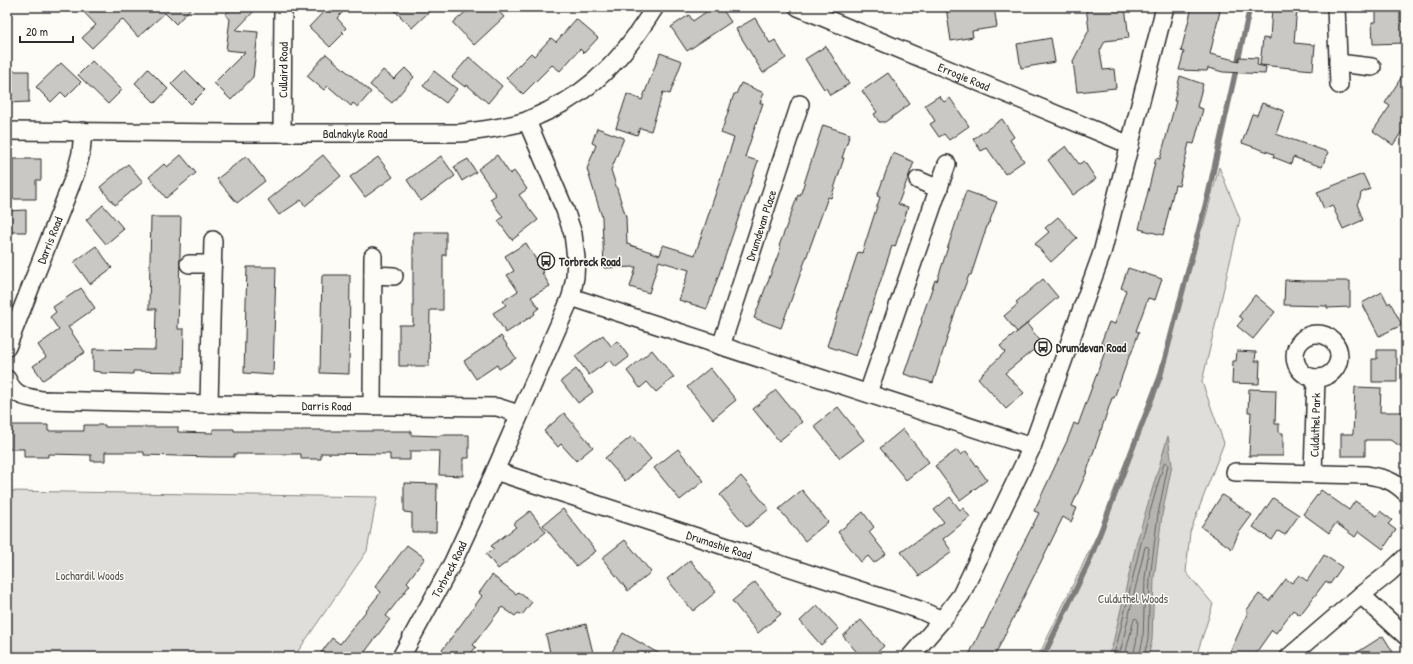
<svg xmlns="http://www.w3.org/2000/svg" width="1413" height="664" font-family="'Patrick Hand',sans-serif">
  <rect width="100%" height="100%" fill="#fdfcf7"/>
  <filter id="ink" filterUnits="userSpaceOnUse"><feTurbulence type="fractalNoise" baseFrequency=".025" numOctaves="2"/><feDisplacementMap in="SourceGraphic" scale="8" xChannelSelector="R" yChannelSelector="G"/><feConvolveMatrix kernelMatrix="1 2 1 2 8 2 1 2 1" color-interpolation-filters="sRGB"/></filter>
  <g filter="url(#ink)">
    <g fill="#dfdeda" stroke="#858482">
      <polygon points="1219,167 1240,219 1202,382 1224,443 1190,532 1186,572 1213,604 1196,657 1036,657 1041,651 1105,518 1126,468 1160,377 1195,242 1204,224"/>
      <polygon points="7,491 377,497 367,551 294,657 7,657"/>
    </g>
    <polygon fill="#b5b4b1" stroke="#7e7d7b" points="1168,436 1172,465 1162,515 1154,579 1152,640 1148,657 1107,657 1112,647 1137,541"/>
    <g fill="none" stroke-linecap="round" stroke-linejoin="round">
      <g stroke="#626261" stroke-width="1">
        <polyline points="1111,657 1116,648 1141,543 1164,463 1166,462 1168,465 1158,514 1150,578 1148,639 1144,657"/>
        <polyline points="1117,657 1121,649 1145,547 1147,546 1149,548 1145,578 1143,639 1139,657"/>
        <polyline points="1124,657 1126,651 1134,619 1136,618 1138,620 1137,638 1133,657"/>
      </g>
      <polyline stroke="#7e7d7b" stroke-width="5.5" points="1043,657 1089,562 1160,377 1208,195 1250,7"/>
    </g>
    <g fill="#c9c8c4" stroke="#2b2b2b">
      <polygon points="79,7 192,7 176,24 165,13 138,37 122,19 92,48 82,38 96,25"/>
      <polygon points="232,7 258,7 236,30 258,32 253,77 231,100 214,83 245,52 226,50 230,19 225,15"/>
      <polygon points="328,7 348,7 337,18 346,28 342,32 344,33 330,47 309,27"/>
      <polygon points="391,7 434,7 412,28"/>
      <polygon points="471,7 495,7 504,17 474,45 453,23"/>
      <polygon points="713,7 721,7 731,22 687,51 671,27 689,15 693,21"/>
      <polygon points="946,7 994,7 997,27 972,31 973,37 951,41"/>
      <polygon points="1086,7 1125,7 1129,38 1105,41 1100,51 1103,70 1114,69 1116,88 1077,92 1073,61 1089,30"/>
      <polygon points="1192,7 1201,7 1220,11 1210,54 1239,61 1239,57 1258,58 1257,65 1266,67 1265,74 1223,72 1208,68 1207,71 1179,70 1184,52 1181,51"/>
      <polygon points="1272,7 1299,7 1296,18 1294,43 1315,45 1313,70 1260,65 1263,38 1270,39"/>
      <polygon points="1376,7 1400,7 1400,22 1406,21 1406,43 1373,44 1372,22 1376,22"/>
      <polygon points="755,18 770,43 775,40 786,58 763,73 736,29"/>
      <polygon points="576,19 598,38 584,53 580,49 560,71 552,65 523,94 506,78 531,53 534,56 551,38 556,42"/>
      <polygon points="1051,38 1055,62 1021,68 1017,44"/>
      <polygon points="826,46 849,84 830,95 826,88 824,89 805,59"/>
      <polygon points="660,53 682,61 670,94 663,92 651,131 640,128 637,135 616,128 627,94 642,100"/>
      <polygon points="326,54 371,92 358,107 353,103 351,106 328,86 324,90 307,76"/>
      <polygon points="469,57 502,86 488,103 467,85 465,87 452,77"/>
      <polygon points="92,61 122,90 108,104 78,75"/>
      <polygon points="61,63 81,82 66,97 61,92 51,102 36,87"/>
      <polygon points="405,68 414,77 392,103 370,85 383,70 394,79"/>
      <polygon points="148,69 168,89 155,103 135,83"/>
      <polygon points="185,70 205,90 191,104 171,84"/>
      <polygon points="1406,70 1406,125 1393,145 1373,131 1390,106 1385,103"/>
      <polygon points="7,71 29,71 29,102 7,103"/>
      <polygon points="434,71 457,89 446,103 423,86"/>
      <polygon points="888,73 910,104 885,122 879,122 874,114 877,112 862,91"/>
      <polygon points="1180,76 1203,84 1197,107 1203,109 1194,144 1189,143 1179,186 1175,185 1163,235 1139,229 1156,158 1160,159 1165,141 1176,101 1174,101"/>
      <polygon points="741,83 764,93 760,103 763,103 745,157 758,161 707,309 679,300 689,270 659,261 649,293 630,287 636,267 604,268 602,217 587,169 596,145 592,143 597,128 624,138 611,170 626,217 627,244 660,255 663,245 695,255 734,138 721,133 734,94 736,94"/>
      <polygon points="939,96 944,102 950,98 969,126 949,140 944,134 939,137 930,124 935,121 925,105"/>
      <polygon points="1262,103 1284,111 1276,134 1328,152 1322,167 1293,157 1291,164 1273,157 1274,154 1242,143 1252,114 1257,115"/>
      <polygon points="1002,119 1014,137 1010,140 1024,161 1005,174 987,148 981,151 973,139"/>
      <polygon points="823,125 850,134 842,158 844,158 831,198 828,197 781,328 754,318 781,247 779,246 798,195 800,196"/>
      <polygon points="1066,146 1079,164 1084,161 1096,179 1073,195 1048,160"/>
      <polygon points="893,153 914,162 898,204 908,207 895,247 892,246 856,356 827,346 858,252 862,253 880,197 877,196"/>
      <polygon points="181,155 196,173 166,198 149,177 164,164 167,167"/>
      <polygon points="323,155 341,176 305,206 301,200 279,215 268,200"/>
      <polygon points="497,155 510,174 514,171 527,189 519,195 538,220 512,240 498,221 503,217 490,199 496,195 478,169"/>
      <polygon points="246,156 265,181 237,203 217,179"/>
      <polygon points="441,156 455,176 421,201 407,180"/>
      <polygon points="378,157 393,177 365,197 350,177"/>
      <polygon points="13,159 41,159 41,180 36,180 36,199 13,199"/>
      <polygon points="468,159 476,172 462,181 454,167"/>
      <polygon points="128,164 143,182 115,205 100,187"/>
      <polygon points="1363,174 1370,189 1361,193 1360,198 1357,204 1363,220 1343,229 1332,205 1324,209 1317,192"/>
      <polygon points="966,191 997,202 989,223 988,223 971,275 969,275 956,310 933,383 904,374 922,321 921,320 935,280 937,281"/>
      <polygon points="103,205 124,229 106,244 86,220"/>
      <polygon points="26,210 26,232 7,232 7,211"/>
      <polygon points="151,217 181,217 178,329 184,329 183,372 133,371 133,374 101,373 101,372 93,371 93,349 155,350 156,309 149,309"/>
      <polygon points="1058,217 1077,238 1051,262 1035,244 1049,232 1045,228"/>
      <polygon points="413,232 446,232 446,255 443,255 443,310 430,310 429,366 399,366 399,325 413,325"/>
      <polygon points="526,243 544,273 542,273 550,286 531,297 539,308 534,312 535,314 506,333 493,313 506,305 503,301 518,291 507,275 514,271 505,256"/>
      <polygon points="96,246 112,268 90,284 74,262"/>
      <polygon points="247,267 276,267 273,375 244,373"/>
      <polygon points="1128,268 1162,279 1155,300 1148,298 1136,331 1139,332 1131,354 1130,354 1114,398 1112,398 1086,474 1072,506 1077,508 1071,522 1063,517 994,657 968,657 982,628 983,629 1022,546 1039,513 1034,511 1067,441 1074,423 1078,425 1107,346 1101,343 1109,322 1115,324 1126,290 1121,288"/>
      <polygon points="322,275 350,275 349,374 320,373"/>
      <polygon points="1043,279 1058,297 1017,332 1004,316 1018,304 1016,302"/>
      <polygon points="1285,280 1305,281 1350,281 1350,307 1327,308 1327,306 1284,305"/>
      <polygon points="81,288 95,308 68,327 85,352 43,380 33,366 46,357 38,345 59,330 50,317 56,312 53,307"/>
      <polygon points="1382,292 1388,304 1390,302 1402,325 1379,336 1362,303"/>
      <polygon points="1255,295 1275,312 1253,339 1237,326 1243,319 1239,316"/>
      <polygon points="1027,324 1042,343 1005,373 1024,393 1006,409 978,378 1005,352 1000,346"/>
      <polygon points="603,335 611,346 617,341 629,357 616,367 610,360 589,375 575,356"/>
      <polygon points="501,336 516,358 499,369 497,365 476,379 464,361"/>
      <polygon points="652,350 674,377 656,392 647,382 640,388 627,371"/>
      <polygon points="1377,350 1395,350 1395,358 1397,358 1397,382 1372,382 1372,359 1377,359"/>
      <polygon points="1237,351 1256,352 1255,361 1260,361 1259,384 1232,383 1233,361 1236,361"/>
      <polygon points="710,368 736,400 713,419 687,387"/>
      <polygon points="576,369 593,392 578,403 561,381"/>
      <polygon points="1355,387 1381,388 1380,412 1406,412 1406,449 1390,440 1365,440 1365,456 1341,456 1341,434 1353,434"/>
      <polygon points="1249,389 1276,390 1275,424 1279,424 1279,433 1283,433 1283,456 1249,456 1251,412 1248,412"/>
      <polygon points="776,390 802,422 779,441 753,409"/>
      <polygon points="838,407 864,440 840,458 814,426"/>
      <polygon points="564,413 593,447 576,461 561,444 558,447 544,431"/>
      <polygon points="7,425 48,425 48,431 84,431 84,425 105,425 105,427 178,427 178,432 213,433 213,429 234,429 234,431 301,431 301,430 321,430 321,431 411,431 411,435 440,436 440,435 469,435 469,458 463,458 463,476 439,475 440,451 410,451 410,460 390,460 390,454 321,453 321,459 301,459 301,454 234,454 234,457 211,457 144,455 144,452 105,452 105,461 91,461 91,455 48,454 48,457 24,457 24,449 7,449"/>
      <polygon points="903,429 929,462 906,480 880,448"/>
      <polygon points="632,436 651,459 625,481 605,458"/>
      <polygon points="678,449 704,481 680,500 654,468"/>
      <polygon points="957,450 961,455 966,451 987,480 960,500 935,466"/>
      <polygon points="741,476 769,509 747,527 720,495"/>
      <polygon points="404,483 437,484 436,532 412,532 412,513 404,512"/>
      <polygon points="802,490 828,522 805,541 779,509"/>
      <polygon points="1321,490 1349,510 1355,501 1377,516 1380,511 1392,520 1388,524 1396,530 1383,549 1359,531 1355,537 1336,523 1329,533 1303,514"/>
      <polygon points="1222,495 1252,515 1238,534 1232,549 1201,527"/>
      <polygon points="950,497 960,510 963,508 970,517 943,539 952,552 919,576 901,552 944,522 934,510"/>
      <polygon points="1273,498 1299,515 1285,535 1278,531 1272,540 1253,527"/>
      <polygon points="563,509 596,551 576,566 543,525"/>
      <polygon points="530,511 546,532 498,569 486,554 494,549 491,546 516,527 513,524"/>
      <polygon points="863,512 874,527 869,532 886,554 874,563 868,556 861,562 838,532"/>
      <polygon points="625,540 651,572 628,591 602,558"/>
      <polygon points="407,545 425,558 407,582 410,585 386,616 390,619 361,657 318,657 332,638 340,644 381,592 375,587"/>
      <polygon points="1324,555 1342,567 1330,584 1326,581 1300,615 1293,610 1276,633 1272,630 1253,657 1228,657 1248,612 1246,611 1259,594 1269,601 1286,579 1292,583 1299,575 1307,581"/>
      <polygon points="690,560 716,592 693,611 667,579"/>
      <polygon points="492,575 516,594 518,592 532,602 522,615 518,613 515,616 502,607 473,645 476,647 468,657 437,657 482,596 479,593"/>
      <polygon points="755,582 781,614 758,633 732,601"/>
      <polygon points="817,605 839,629 821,645 800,621"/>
      <polygon points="861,620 884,646 872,657 861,657 843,636"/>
      <polygon points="586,624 594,657 551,657 546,635"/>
      <polygon points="623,633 665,657 609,657"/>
      <polygon points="1383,636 1396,657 1350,657"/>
    </g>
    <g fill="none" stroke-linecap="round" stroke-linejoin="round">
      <defs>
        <g id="minor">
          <path id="s1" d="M798,7l332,138"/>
          <polyline points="1336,7 1339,85"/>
          <polyline points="1338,63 1372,67"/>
          <path id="s2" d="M7,131l229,2h224c22,-3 45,-5 66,-12 7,-3 15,-7 22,-10 50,-24 78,-58 107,-104"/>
          <path id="s3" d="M282,133l1,-126"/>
          <polyline points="918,180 939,189"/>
          <polyline points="189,264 213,264"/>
          <polyline points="373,275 394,276"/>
          <polyline points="571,297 1032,447"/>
          <circle cx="1317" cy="356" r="22"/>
          <path id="s4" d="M721,346l79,-242"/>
          <path id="s5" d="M7,347l69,-175 5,-19 2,-22"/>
          <path id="s6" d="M7,379c8,18 18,18 36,21l166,4 288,3 22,7"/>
          <polyline points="868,393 947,164"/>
          <polyline points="209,404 213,240"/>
          <polyline points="372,406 373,256"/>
          <path id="s7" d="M495,471l425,139 22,10"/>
          <path d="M1235,472l132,3c17,3 26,5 39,18"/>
          <path id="s8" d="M1313,473l3,-95"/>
          <polyline points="1361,595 1406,636"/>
          <path id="s9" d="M401,657l52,-95 42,-91 76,-174 4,-20 1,-19 -3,-24 -8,-24 -38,-89"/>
          <polyline points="910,657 942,620 961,595 1032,447 1102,253 1165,7"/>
          <polyline points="1289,657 1361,595 1389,573 1406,557"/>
        </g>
      </defs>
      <use href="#minor" stroke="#2b2b2b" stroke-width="20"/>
      <use href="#minor" stroke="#fdfcf7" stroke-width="17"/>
    </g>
  </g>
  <defs>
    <symbol id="bus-ring" viewBox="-11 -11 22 22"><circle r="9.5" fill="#fdfcf7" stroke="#2b2b2b" stroke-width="1.5"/><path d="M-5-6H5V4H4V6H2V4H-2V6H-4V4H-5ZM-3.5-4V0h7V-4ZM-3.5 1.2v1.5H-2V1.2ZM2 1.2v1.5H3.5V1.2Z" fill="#2b2b2b"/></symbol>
  </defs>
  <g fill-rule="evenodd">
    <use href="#bus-ring" x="536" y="251" width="20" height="20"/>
    <use href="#bus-ring" x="1033" y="337" width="20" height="20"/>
  </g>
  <g text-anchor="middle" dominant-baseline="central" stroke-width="3" stroke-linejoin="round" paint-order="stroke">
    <g font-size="12" fill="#2b2b2b" stroke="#fdfcf7">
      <text stroke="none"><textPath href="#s3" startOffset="63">Cullaird Road</textPath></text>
      <text stroke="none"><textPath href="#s1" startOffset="180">Errogie Road</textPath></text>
      <text stroke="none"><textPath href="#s2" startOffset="348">Balnakyle Road</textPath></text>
      <text stroke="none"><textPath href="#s4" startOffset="127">Drumdevan Place</textPath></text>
      <text stroke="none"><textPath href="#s5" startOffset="115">Darris Road</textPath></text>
      <text stroke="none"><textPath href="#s6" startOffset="328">Darris Road</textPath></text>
      <text stroke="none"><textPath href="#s8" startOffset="48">Culduthel Park</textPath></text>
      <text stroke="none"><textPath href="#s7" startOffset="236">Drumashie Road</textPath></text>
      <text stroke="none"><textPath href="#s9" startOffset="100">Torbreck Road</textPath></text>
    </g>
    <g font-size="12" font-weight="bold" fill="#2b2b2b" stroke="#fdfcf7" text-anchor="start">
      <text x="559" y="261">Torbreck Road</text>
      <text x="1056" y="347">Drumdevan Road</text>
    </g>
    <g font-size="12" fill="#585857" stroke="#fdfcf7">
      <text x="90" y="575">Lochardil Woods</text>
      <text x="1133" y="598">Culduthel Woods</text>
    </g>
  </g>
  <rect width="1413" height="664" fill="none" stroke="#fdfcf7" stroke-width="24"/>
  <rect x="12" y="12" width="1389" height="640" fill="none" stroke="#2b2b2b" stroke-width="1.5" filter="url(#ink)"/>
  <path d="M20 36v6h53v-6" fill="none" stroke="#2b2b2b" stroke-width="2"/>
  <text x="26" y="36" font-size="12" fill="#2b2b2b" stroke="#fdfcf7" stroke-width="3" paint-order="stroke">20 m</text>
</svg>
